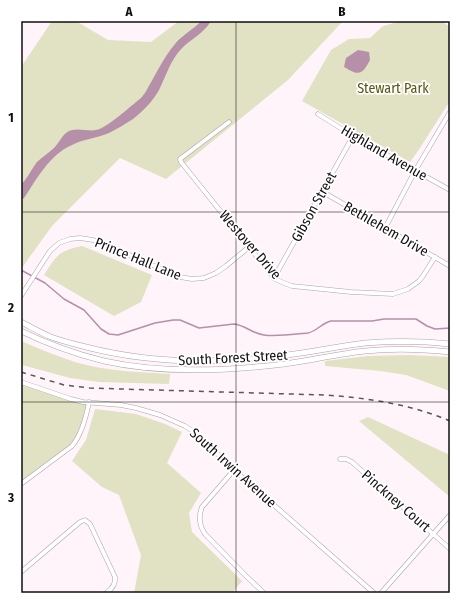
<svg xmlns="http://www.w3.org/2000/svg" width="471" height="614" font-family="'Fira Sans Condensed',sans-serif">
  <rect width="100%" height="100%" fill="#fff4fa"/>
  <g fill="#e1e1c4">
    <polygon points="52,21 76,21 108,40 151,42 179,21 343,21 288,80 166,179 120,158 52,226 21,269 21,67"/>
    <polygon points="402,21 441,21 450,27 450,101 418,151 410,162 302,101 331,50 349,39 370,38 383,26"/>
    <path d="M82,246l70,29 -11,27 -27,14 -70,-41c12,-19 14,-24 38,-29z"/>
    <path d="M21,341c18,8 36,15 54,21 30,9 63,10 95,12l-1,10 -70,-2 -29,-4 -48,-13h-1z"/>
    <polygon points="408,355 450,357 450,391 406,375 380,371 325,366 325,361 368,356"/>
    <polygon points="21,382 38,388 89,402 87,412 75,442 21,483"/>
    <polygon points="95,409 136,414 165,424 182,432 167,463 201,493 189,513 192,532 242,581 232,593 134,593 141,555 119,495 102,487 72,461 86,440"/>
    <polygon points="368,417 450,455 450,497 359,421"/>
  </g>
  <g fill="#b68fa8">
    <path d="M201,21h10c-8,14 -25,20 -34,33 -8,11 -12,24 -18,36 -6,11 -16,21 -26,29 -8,5 -16,10 -24,14 -12,5 -26,6 -37,12 -23,10 -35,34 -48,53l-3,2v-16c6,-4 11,-16 16,-22 5,-5 12,-9 17,-14 4,-4 8,-12 12,-15 8,-7 21,-1 30,-3 10,-1 36,-25 45,-32l4,-5c10,-17 18,-35 30,-49 7,-9 18,-14 26,-23z"/>
    <path d="M358,50l11,2 1,8c-8,15 -11,16 -26,7l2,-9z"/>
  </g>
  <g fill="none" stroke-linecap="round" stroke-linejoin="round">
    <path stroke="#b68fa8" stroke-width="1.5" d="M21,270l24,13 19,16 20,11 17,19 8,5 9,1 37,-12 18,-3h7l19,8 35,-4c11,1 19,10 30,11 12,2 32,-1 44,-2 9,-2 14,-10 23,-12h41l12,-2h32l11,7 8,3 15,-1"/>
    <defs>
      <g id="minor">
        <polyline points="318,114 353,136 450,190"/>
        <path d="M229,122l-49,37 1,3 93,116c6,4 12,6 18,8l59,6 42,2 15,-5 11,-8 4,-5 12,-19"/>
        <polyline points="323,192 450,266"/>
        <polyline points="385,228 415,171 450,112"/>
        <polyline points="274,278 353,136"/>
        <polyline points="21,296 50,251 59,243 70,239 80,238 93,240 127,254 180,277 192,279 204,278 216,273 226,266 249,247"/>
        <polyline points="21,382 71,399 83,402 121,405 136,408 160,415 185,426 197,434 234,470 374,593"/>
        <polyline points="340,459 346,459 352,462 450,549"/>
        <path d="M234,470l-32,37c-4,10 -3,18 3,27l40,41 19,18"/>
        <path d="M21,484l51,-38c10,-12 14,-28 17,-44"/>
        <path d="M21,572l59,-50 5,-2 5,4 25,53c1,7 -3,12 -9,16"/>
        <polyline points="381,593 450,515"/>
      </g>
      <g id="tertiary">
        <path d="M21,322c10,5 20,11 30,15 11,4 23,7 35,10 66,17 134,17 201,8 26,-3 52,-9 78,-12 28,-2 57,-2 85,1"/>
        <path d="M21,331c27,13 54,23 83,30 58,13 122,10 180,3 28,-4 54,-10 81,-13 28,-3 57,-2 85,1"/>
      </g>
    </defs>
    <use href="#minor" stroke="#aea2aa" stroke-width="5"/>
    <use href="#tertiary" stroke="#aea2aa" stroke-width="6"/>
    <use href="#minor" stroke="#fff" stroke-width="4"/>
    <use href="#tertiary" stroke="#fff" stroke-width="5"/>
    <path stroke="#5b5558" stroke-width="1.5" stroke-dasharray="5 5" stroke-linecap="butt" d="M21,372l43,13 26,3 31,1 204,6c43,3 85,9 125,26"/>
  </g>
  <path fill="none" stroke="#120e10" stroke-width="1" stroke-opacity="0.55" d="M236,21v572M21,212h429M21,402h429"/>
  <g text-anchor="middle" dominant-baseline="central" stroke-width="3.5" stroke-linejoin="round" paint-order="stroke">
    <g font-size="14" fill="#5a5611" stroke="#fff">
      <text x="393" y="88">Stewart Park</text>
    </g>
    <g font-size="14" fill="#120e10" stroke="#fff">
      <text transform="translate(384 153) rotate(30)">Highland Avenue</text>
      <text transform="translate(314 207) rotate(-61)">Gibson Street</text>
      <text transform="translate(386 229) rotate(30)">Bethlehem Drive</text>
      <text transform="translate(250 245) rotate(49)">Westover Drive</text>
      <text transform="translate(138 259) rotate(22)">Prince Hall Lane</text>
      <text transform="translate(233 358) rotate(-3)">South Forest Street</text>
      <text transform="translate(233 468) rotate(42)">South Irwin Avenue</text>
      <text transform="translate(396 501) rotate(41)">Pinckney Court</text>
    </g>
  </g>
  <rect width="471" height="614" fill="none" stroke="#ffffff" stroke-width="44"/>
  <rect x="22" y="22" width="427" height="570" fill="none" stroke="#120e10" stroke-width="1.5"/>
  <g font-size="13" text-anchor="middle" font-weight="bold" fill="#120e10">
    <text x="129" y="16">A</text>
    <text x="342" y="16">B</text>
    <text x="11" y="122">1</text>
    <text x="11" y="312">2</text>
    <text x="11" y="502">3</text>
  </g>
</svg>
